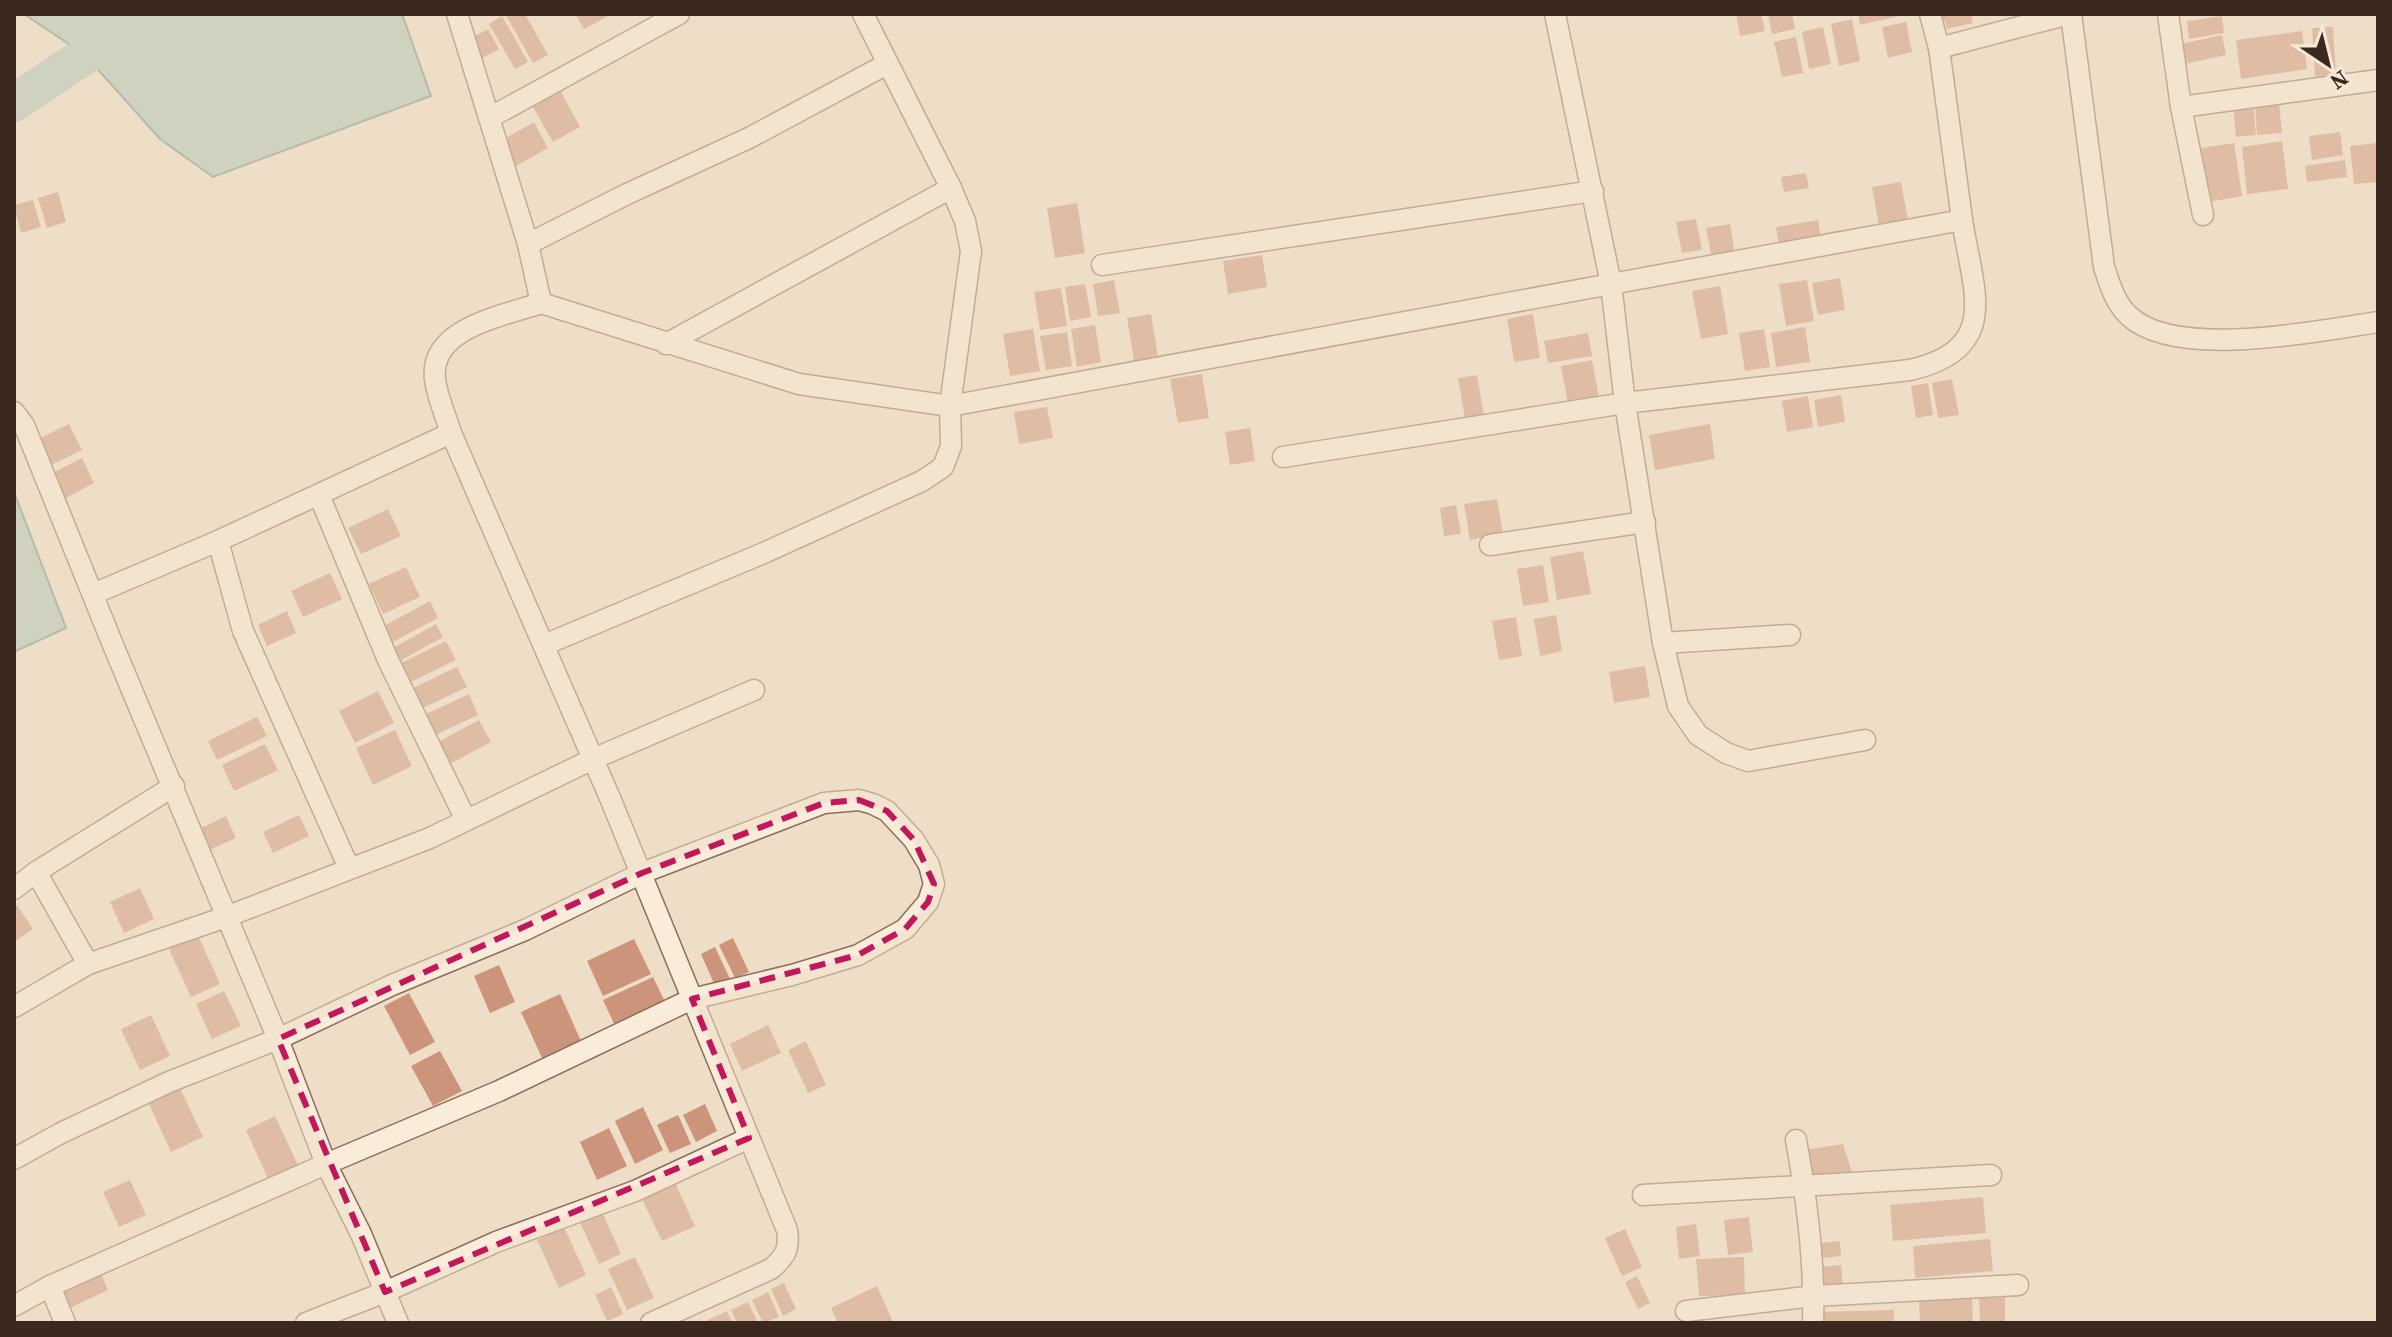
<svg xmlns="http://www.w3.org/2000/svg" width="2392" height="1337" font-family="'Source Serif 4',serif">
  <rect width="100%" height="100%" fill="#efdec7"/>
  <g fill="#a8c3b7" stroke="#6e9184" stroke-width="2">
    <polygon points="24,14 402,14 431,96 213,177 160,139 85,55"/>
    <polygon points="14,492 66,628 14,652"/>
  </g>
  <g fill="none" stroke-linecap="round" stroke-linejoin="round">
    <polyline stroke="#a8c3b7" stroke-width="38" points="14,103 105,42 119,14"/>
  </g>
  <g fill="#cd947c">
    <polygon points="505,14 525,14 548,55 533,63"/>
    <polygon points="575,14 612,14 584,29"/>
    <polygon points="1736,14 1761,14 1765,31 1740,36"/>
    <polygon points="1768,14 1792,14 1795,29 1772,34"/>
    <polygon points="1858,14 1902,14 1903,15 1860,25"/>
    <polygon points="1934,14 1971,14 1973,23 1947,29 1945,21 1936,23"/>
    <polygon points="502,16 528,62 515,69 489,24"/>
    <polygon points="2222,16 2224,33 2189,39 2187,21"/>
    <polygon points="1852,19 1860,61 1839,66 1831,24"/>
    <polygon points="1906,22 1912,52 1888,58 1882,27"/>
    <polygon points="1823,27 1831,64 1809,69 1802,32"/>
    <polygon points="2333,27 2336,75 2315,76 2312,28"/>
    <polygon points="488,29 499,49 479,60 468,40"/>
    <polygon points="2302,31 2307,69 2241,79 2236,40"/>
    <polygon points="2222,35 2226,55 2180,65 2176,45"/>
    <polygon points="1796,37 1803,73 1782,77 1774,42"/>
    <polygon points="558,86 580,127 553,142 530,102"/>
    <polygon points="2279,102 2282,133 2257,135 2255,104"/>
    <polygon points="2253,103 2256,135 2236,137 2233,105"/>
    <polygon points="534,122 548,148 516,166 502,140"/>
    <polygon points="2340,132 2343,155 2312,160 2309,136"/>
    <polygon points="2282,141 2288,189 2247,194 2242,147"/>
    <polygon points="2234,143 2242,196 2203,203 2194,149"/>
    <polygon points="2377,143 2378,182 2354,184 2350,146"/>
    <polygon points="2345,160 2347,177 2307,182 2305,166"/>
    <polygon points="1806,173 1809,188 1784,192 1781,177"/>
    <polygon points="1901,182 1909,226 1880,231 1872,187"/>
    <polygon points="58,192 66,222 47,228 38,198"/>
    <polygon points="33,200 41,227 21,233 14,205"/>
    <polygon points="1077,203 1085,253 1055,258 1047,208"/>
    <polygon points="1696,219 1702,250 1682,253 1676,222"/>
    <polygon points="1818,220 1821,240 1779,248 1776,227"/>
    <polygon points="1730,224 1735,256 1712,260 1706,228"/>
    <polygon points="1262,255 1267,287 1228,294 1223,261"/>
    <polygon points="1840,278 1845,310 1818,315 1812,283"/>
    <polygon points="1114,280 1120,313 1098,316 1093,284"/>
    <polygon points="1807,280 1814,321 1786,326 1779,284"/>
    <polygon points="1085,284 1091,317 1070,321 1065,287"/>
    <polygon points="1720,286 1728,334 1701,339 1692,291"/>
    <polygon points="1061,288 1067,326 1040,330 1034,292"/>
    <polygon points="1151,314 1158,357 1134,361 1127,318"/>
    <polygon points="1533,314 1540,358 1514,362 1507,319"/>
    <polygon points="1095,325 1101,362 1077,367 1071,329"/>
    <polygon points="1805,327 1810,362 1776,367 1771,333"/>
    <polygon points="1033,329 1040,371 1010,376 1003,334"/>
    <polygon points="1764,329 1770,367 1745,371 1739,333"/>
    <polygon points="1067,332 1072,366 1046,370 1040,336"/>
    <polygon points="1588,333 1592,356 1548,363 1544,341"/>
    <polygon points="1592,360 1599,398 1568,403 1561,366"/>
    <polygon points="1202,374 1209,418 1178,423 1170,379"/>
    <polygon points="1477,375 1484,416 1465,419 1458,378"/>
    <polygon points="1952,379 1959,415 1938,418 1932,383"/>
    <polygon points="1928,383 1933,415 1916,418 1911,386"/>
    <polygon points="1841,395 1845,422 1818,427 1814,400"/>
    <polygon points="1808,396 1813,427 1787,432 1782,401"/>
    <polygon points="1047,407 1053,438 1019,444 1014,412"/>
    <polygon points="69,424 82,450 47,467 34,441"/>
    <polygon points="1710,424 1715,459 1655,470 1649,435"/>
    <polygon points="1250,428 1255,461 1230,465 1225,432"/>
    <polygon points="82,458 94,483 62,500 49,475"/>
    <polygon points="1497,499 1503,534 1470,540 1464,504"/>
    <polygon points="1456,505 1461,534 1444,536 1440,508"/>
    <polygon points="388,509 401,536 361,554 348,528"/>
    <polygon points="1583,551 1591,594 1557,600 1550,557"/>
    <polygon points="1543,565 1549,602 1523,606 1517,569"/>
    <polygon points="406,567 420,597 383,614 369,584"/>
    <polygon points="330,573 342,599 303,617 291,591"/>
    <polygon points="430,601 438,618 391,643 382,627"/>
    <polygon points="287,611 296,633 267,646 258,625"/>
    <polygon points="1556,615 1562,651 1540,656 1534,619"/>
    <polygon points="1516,617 1522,656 1499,660 1492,621"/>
    <polygon points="436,624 443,637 400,661 393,648"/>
    <polygon points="446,641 456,660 411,682 401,663"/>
    <polygon points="1645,666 1650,697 1614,703 1609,672"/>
    <polygon points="457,667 467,687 421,709 411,689"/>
    <polygon points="378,691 394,723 355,743 339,711"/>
    <polygon points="469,694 478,715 433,736 424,715"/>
    <polygon points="257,717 267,736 217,760 208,741"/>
    <polygon points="479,720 491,742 448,765 436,743"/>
    <polygon points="395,730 412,766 373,785 356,748"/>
    <polygon points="265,744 278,770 234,791 222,765"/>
    <polygon points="299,815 309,836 273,853 263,832"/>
    <polygon points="226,816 236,838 207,851 197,830"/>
    <polygon points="140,888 154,919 124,933 110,902"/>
    <polygon points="17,905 33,929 14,942 14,907"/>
    <polygon points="198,935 220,984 191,997 169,949"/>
    <polygon points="733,938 749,972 735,978 719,945"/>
    <polygon points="634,939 651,974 603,996 587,961"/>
    <polygon points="715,947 731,981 716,988 701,954"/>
    <polygon points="499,965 515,1002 490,1013 474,976"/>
    <polygon points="653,977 667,1006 617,1030 603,1000"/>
    <polygon points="224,991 241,1026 212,1039 196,1004"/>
    <polygon points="409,993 435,1042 410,1055 384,1006"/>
    <polygon points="560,994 581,1041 542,1058 521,1012"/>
    <polygon points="151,1015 170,1056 140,1070 121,1029"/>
    <polygon points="768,1025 781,1053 742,1071 730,1044"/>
    <polygon points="806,1041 826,1085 808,1093 788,1050"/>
    <polygon points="440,1051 462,1091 433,1106 411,1066"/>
    <polygon points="180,1088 203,1137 171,1152 148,1102"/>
    <polygon points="705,1104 717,1131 696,1142 683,1115"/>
    <polygon points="643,1107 663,1150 635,1164 615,1121"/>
    <polygon points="678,1115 691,1144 670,1153 657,1125"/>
    <polygon points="275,1116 298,1165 268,1179 246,1130"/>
    <polygon points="609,1128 627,1166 597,1180 580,1142"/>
    <polygon points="1843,1144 1852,1172 1810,1176 1804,1150"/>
    <polygon points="130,1180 146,1215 119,1227 103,1192"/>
    <polygon points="674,1181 695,1226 662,1241 641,1197"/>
    <polygon points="1983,1197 1986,1233 1893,1241 1890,1205"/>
    <polygon points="602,1212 621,1254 599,1264 580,1222"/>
    <polygon points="1749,1217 1753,1252 1728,1255 1724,1220"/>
    <polygon points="1696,1224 1700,1256 1679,1259 1676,1227"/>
    <polygon points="564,1227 586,1275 559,1288 537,1240"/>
    <polygon points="1625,1229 1642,1267 1622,1276 1605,1238"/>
    <polygon points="1990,1239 1993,1271 1915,1278 1913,1246"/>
    <polygon points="1840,1241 1841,1256 1813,1259 1812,1244"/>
    <polygon points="635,1257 654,1298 627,1310 608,1269"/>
    <polygon points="1744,1257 1745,1295 1699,1296 1696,1259"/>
    <polygon points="1841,1265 1843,1286 1813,1289 1811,1268"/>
    <polygon points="99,1269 108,1290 70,1308 60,1287"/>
    <polygon points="1637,1276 1650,1303 1638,1309 1625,1282"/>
    <polygon points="784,1283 796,1309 783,1316 771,1289"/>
    <polygon points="877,1286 893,1322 838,1323 831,1308"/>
    <polygon points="611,1287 623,1314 607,1321 595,1295"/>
    <polygon points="768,1292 779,1317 763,1323 752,1300"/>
    <polygon points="2005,1297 2005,1323 1980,1323 1979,1298"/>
    <polygon points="1972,1299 1973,1323 1920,1323 1919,1300"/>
    <polygon points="748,1302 758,1323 737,1323 731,1310"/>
    <polygon points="1894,1310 1894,1323 1817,1323 1817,1312"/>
    <polygon points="727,1311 732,1323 702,1323"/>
  </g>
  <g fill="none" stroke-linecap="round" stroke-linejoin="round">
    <defs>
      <g id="street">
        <path d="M457,14l71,230 13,59c-38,13 -112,25 -106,76 2,18 11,37 16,54l159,365 177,432c3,19 -2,27 -16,39l-120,54"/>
        <path d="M2071,14l33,253c6,18 11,36 25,49 47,44 190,15 249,6"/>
        <polyline points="2168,14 2181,107 2378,80"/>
        <polyline points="1939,48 2069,14"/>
        <polyline points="2181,107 2203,215"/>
        <polyline points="489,118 679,14"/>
        <polyline points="528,244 627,194 749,138 887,64"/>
        <polyline points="1102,265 1593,191"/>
        <polyline points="541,303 799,384 950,406 1611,284 1555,14"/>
        <polyline points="666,344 951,188"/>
        <polyline points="14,412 24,425 113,645 278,1039 326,1164 361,1234 398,1323"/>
        <polyline points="1283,457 1625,403 1611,284 1962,220 1939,48 1930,14"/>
        <polyline points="319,495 388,660 466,820"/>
        <polyline points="218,541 243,631 349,868"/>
        <polyline points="1490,545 1645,522"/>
        <polyline points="93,594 218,541 451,433"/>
        <path d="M1790,635l-127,8 -38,-240 285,-33c92,-21 63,-79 52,-150"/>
        <polyline points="1663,643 1678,706 1698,735 1726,753 1748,761 1865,740"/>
        <polyline points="544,645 766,552 922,481 943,467 951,446 950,406 971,251 965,221 951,188 863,14"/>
        <polyline points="36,872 88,964"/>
        <polyline points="14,889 36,872 174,786"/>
        <polyline points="14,1007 88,964 226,917 430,838 593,759 754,690"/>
        <path d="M1796,1140c11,60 19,122 17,183"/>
        <polyline points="14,1159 61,1133 169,1082 278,1039 392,985 525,930 642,873 824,803 859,800 873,804 887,811 914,840 929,865 934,884 928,902 905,929 858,955 792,975 692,999 499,1091 326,1164 50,1286"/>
        <polyline points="1643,1195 1991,1175"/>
        <polyline points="14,1306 50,1286 65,1323"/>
        <polyline points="1686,1311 1814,1296 2018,1285"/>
        <polyline points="306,1323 385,1292 496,1242 635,1191 749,1138"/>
      </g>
    </defs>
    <use href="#street" stroke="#8b6f5c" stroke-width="23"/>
    <use href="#street" stroke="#f9ecda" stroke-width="20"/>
  </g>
  <path d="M0 0H2392V1337H0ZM859,800l28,11 27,29 20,44 -6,18 -23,27 -47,26 -166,44 57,139 -364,154 -107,-253 364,-166 182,-70z" fill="#efdec7" fill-opacity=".55" fill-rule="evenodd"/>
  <path fill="none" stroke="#c2185b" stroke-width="6" stroke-dasharray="16 10" stroke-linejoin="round" d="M859,800l28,11 27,29 20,44 -6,18 -23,27 -47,26 -166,44 57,139 -364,154 -107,-253 364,-166 182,-70z"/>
  <rect width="2392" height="1337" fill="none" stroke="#3b2920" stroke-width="32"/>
  <g transform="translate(2328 64) rotate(145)" stroke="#f6e9d6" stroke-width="6" paint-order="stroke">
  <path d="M0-6L14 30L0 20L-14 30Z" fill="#3b2920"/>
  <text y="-12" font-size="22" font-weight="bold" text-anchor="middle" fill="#3b2920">N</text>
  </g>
</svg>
